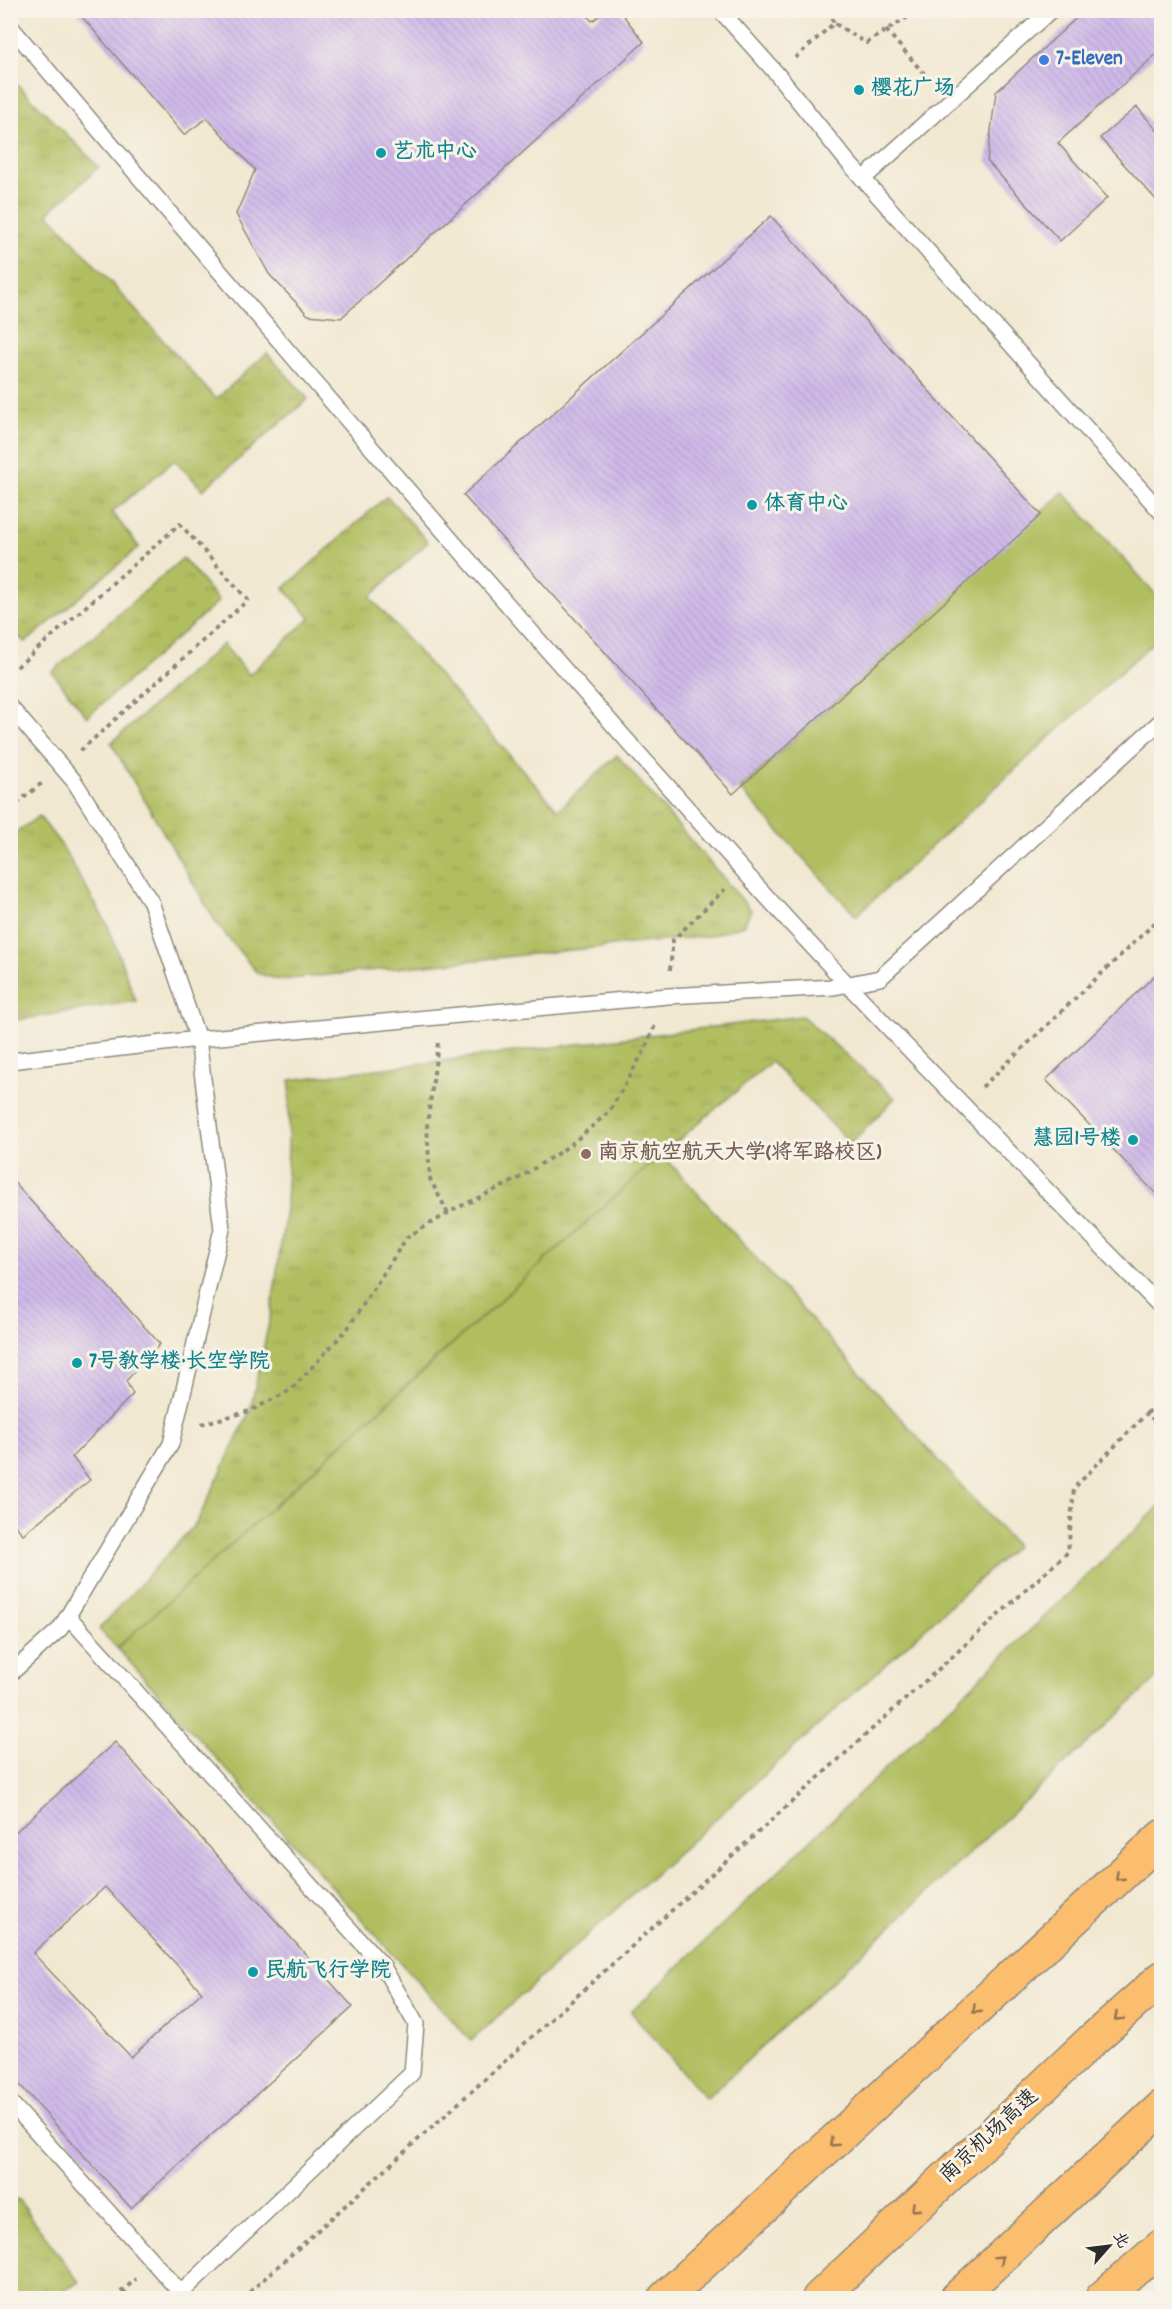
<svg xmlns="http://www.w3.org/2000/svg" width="1172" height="2309" font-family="Dekko,'LXGW WenKai TC',sans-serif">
  <defs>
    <pattern id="grass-tufts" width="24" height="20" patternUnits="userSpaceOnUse" patternTransform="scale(1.5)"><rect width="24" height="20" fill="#b1be61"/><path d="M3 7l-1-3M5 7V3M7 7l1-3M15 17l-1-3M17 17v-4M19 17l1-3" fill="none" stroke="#98a354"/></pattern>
    <pattern id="building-back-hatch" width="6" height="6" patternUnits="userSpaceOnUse" patternTransform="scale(1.5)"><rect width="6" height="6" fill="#cfb9e9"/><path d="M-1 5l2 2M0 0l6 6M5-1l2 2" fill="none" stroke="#b29fc8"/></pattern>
  </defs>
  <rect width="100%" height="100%" fill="#f7f3e8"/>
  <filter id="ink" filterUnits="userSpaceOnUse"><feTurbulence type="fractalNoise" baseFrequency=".0167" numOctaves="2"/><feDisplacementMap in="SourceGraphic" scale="12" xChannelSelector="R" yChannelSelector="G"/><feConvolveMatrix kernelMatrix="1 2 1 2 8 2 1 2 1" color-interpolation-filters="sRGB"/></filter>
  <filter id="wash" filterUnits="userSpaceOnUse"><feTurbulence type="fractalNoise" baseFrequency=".008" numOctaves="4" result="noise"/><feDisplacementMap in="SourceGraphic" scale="24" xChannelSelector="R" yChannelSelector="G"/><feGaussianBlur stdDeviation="1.35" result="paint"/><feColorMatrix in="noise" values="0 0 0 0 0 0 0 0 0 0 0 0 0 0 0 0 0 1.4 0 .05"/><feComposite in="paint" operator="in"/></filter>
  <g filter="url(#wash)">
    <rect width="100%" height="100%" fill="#f1e8d1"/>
    <g fill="url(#grass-tufts)" stroke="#6e7446" stroke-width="1.5">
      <polygon points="10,77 99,167 48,213 216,399 267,353 308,399 203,490 175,460 112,512 139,547 26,642 10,632"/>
      <polygon points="387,496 428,542 370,597 558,810 617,755 751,910 744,925 710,936 279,980 257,973 217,924 111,743 223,644 249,675 310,618 284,588"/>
      <polygon points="183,558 219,601 87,717 52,672"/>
      <polygon points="39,816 62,846 108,926 136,1001 11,1021 11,836"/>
      <polygon points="802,1016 895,1098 851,1144 771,1062 662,1154 117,1648 99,1629 197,1522 250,1411 271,1313 286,1208 290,1080"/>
      <polygon points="18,2199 79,2282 52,2298 11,2298 11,2202"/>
    </g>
    <g fill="#b1be61" stroke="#6e7446" stroke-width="1.5">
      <polygon points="1063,492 1161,600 1161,635 856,916 740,789"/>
      <polygon points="662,1154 1016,1546 471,2041 117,1648"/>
      <polygon points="1161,1505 1161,1674 706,2099 631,2012"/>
    </g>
    <g id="blocks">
      <g fill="url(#building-back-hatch)" fill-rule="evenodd">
        <polygon points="76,10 582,10 592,21 608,10 619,10 644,42 341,318 308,315 269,274 236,214 255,170 207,118 184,135"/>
        <polygon points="1085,10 1162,10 1162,49 1058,143 1107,198 1060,241 987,161 996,92"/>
        <polygon points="1137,107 1162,136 1162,206 1100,138"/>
        <polygon points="771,216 1041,515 733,794 463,495"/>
        <polygon points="1156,974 1162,980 1162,1200 1046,1080"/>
        <polygon points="10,1178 160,1344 126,1381 133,1394 72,1457 90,1480 23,1534 10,1520"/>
        <path d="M115,1742l238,265 -222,201 -121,-134v-237zM105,1887l97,105 -71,65 -98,-104z"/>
      </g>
    </g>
  </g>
  <g filter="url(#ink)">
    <use href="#blocks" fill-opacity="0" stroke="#8e8a7e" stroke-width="1.5"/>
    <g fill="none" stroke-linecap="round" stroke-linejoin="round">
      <defs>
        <g id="lane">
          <polyline points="720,10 777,74 847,161 1162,513"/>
          <path d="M10,26c244,286 487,571 738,850 133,149 275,289 414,432"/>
          <polyline points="863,179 1051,10"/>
          <polyline points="10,707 74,781 151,902 198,1039 222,1229 171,1444 60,1629 10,1674"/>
          <polyline points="10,1061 198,1039 668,996 834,987 880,978 1162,720"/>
          <polyline points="10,2102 181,2293 412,2073 416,2024 382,1965 68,1616"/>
        </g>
        <g id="highway">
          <polyline points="665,2298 1162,1837"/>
          <polyline points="819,2298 1091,2041 1162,1978"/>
          <polyline points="957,2298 1162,2107"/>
          <polyline points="1102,2298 1162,2246"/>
        </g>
      </defs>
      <use href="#lane" stroke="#8e8a7e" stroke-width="18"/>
      <use href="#highway" stroke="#8e8a7e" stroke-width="36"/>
      <g stroke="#8e8a7e" stroke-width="4" stroke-dasharray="4.5 4.5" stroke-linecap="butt">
        <polyline points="828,10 834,23"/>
        <polyline points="886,30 933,84"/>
        <polyline points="795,58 834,23 866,43 919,10"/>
        <polyline points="10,673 180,524 248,600 80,751"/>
        <polyline points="10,809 42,783"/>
        <polyline points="670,970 673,940 725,889"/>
        <polyline points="438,1043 427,1126 430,1179 448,1213"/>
        <polyline points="982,1087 1162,916"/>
        <polyline points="1147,1413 1162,1401"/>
        <polyline points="201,1424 250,1411 291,1390 348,1328 407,1237 457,1208 516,1180 569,1146 609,1112 644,1051 656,1023"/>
        <polyline points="123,2291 130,2298"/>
        <polyline points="114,2298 136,2279"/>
        <polyline points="243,2298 1068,1552 1074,1488 1147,1413 1162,1428"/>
      </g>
      <use href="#lane" stroke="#fff" stroke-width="15"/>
      <use href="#highway" stroke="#fbbd6e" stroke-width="33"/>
    </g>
    <defs><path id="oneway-chevron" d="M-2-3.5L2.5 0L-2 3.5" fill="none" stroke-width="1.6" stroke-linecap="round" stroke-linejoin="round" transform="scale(1.5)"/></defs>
    <g stroke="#93744c">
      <use href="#oneway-chevron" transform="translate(1119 1877) rotate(137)"/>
      <use href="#oneway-chevron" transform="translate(976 2010) rotate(137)"/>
      <use href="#oneway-chevron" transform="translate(1118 2017) rotate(138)"/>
      <use href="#oneway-chevron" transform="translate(833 2143) rotate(137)"/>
      <use href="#oneway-chevron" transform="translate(915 2208) rotate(137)"/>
      <use href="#oneway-chevron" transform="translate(1000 2259) rotate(-43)"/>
    </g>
  </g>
  <circle fill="#3f7fe0" stroke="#f7f3e8" stroke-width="2" cx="1044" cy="60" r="6"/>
  <g fill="#0f9aa8" stroke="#f7f3e8" stroke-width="2">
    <circle cx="859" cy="90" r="6"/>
    <circle cx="381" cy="153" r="6"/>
    <circle cx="752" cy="505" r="6"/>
    <circle cx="1133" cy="1140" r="6"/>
    <circle cx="77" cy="1363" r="6"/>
    <circle cx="253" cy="1972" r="6"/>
  </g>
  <circle fill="#8d6e63" stroke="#f7f3e8" stroke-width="2" cx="586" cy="1154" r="6"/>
  <g text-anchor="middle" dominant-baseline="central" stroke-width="6" stroke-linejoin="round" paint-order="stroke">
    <g font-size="21" font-weight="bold" fill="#366cbe" stroke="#f7f3e8" text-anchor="start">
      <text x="1056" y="60">7-Eleven</text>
    </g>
    <g font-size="21" font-weight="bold" fill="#0d838f" stroke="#f7f3e8" text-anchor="start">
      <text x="871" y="90">樱花广场</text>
      <text x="393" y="153">艺术中心</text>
      <text x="764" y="505">体育中心</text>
      <text x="1121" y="1140" text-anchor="end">慧园1号楼</text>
      <text x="89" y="1363">7号教学楼·长空学院</text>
      <text x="265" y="1972">民航飞行学院</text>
    </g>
    <g font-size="21" font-weight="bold" fill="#785e54" stroke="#f7f3e8" text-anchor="start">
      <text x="598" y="1154">南京航空航天大学(将军路校区)</text>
    </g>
    <g font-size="21" fill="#2b2b2b" stroke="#f7f3e8">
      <text transform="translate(990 2137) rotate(-43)">南京机场高速</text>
    </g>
  </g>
  <rect width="1172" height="2309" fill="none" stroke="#f7f3e8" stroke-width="36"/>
  <g transform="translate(1109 2246) rotate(62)" stroke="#f7f3e8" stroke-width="4.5" paint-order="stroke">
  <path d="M0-4.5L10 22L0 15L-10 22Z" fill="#2b2b2b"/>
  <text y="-9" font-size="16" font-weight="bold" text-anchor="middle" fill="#2b2b2b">北</text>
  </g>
</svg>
